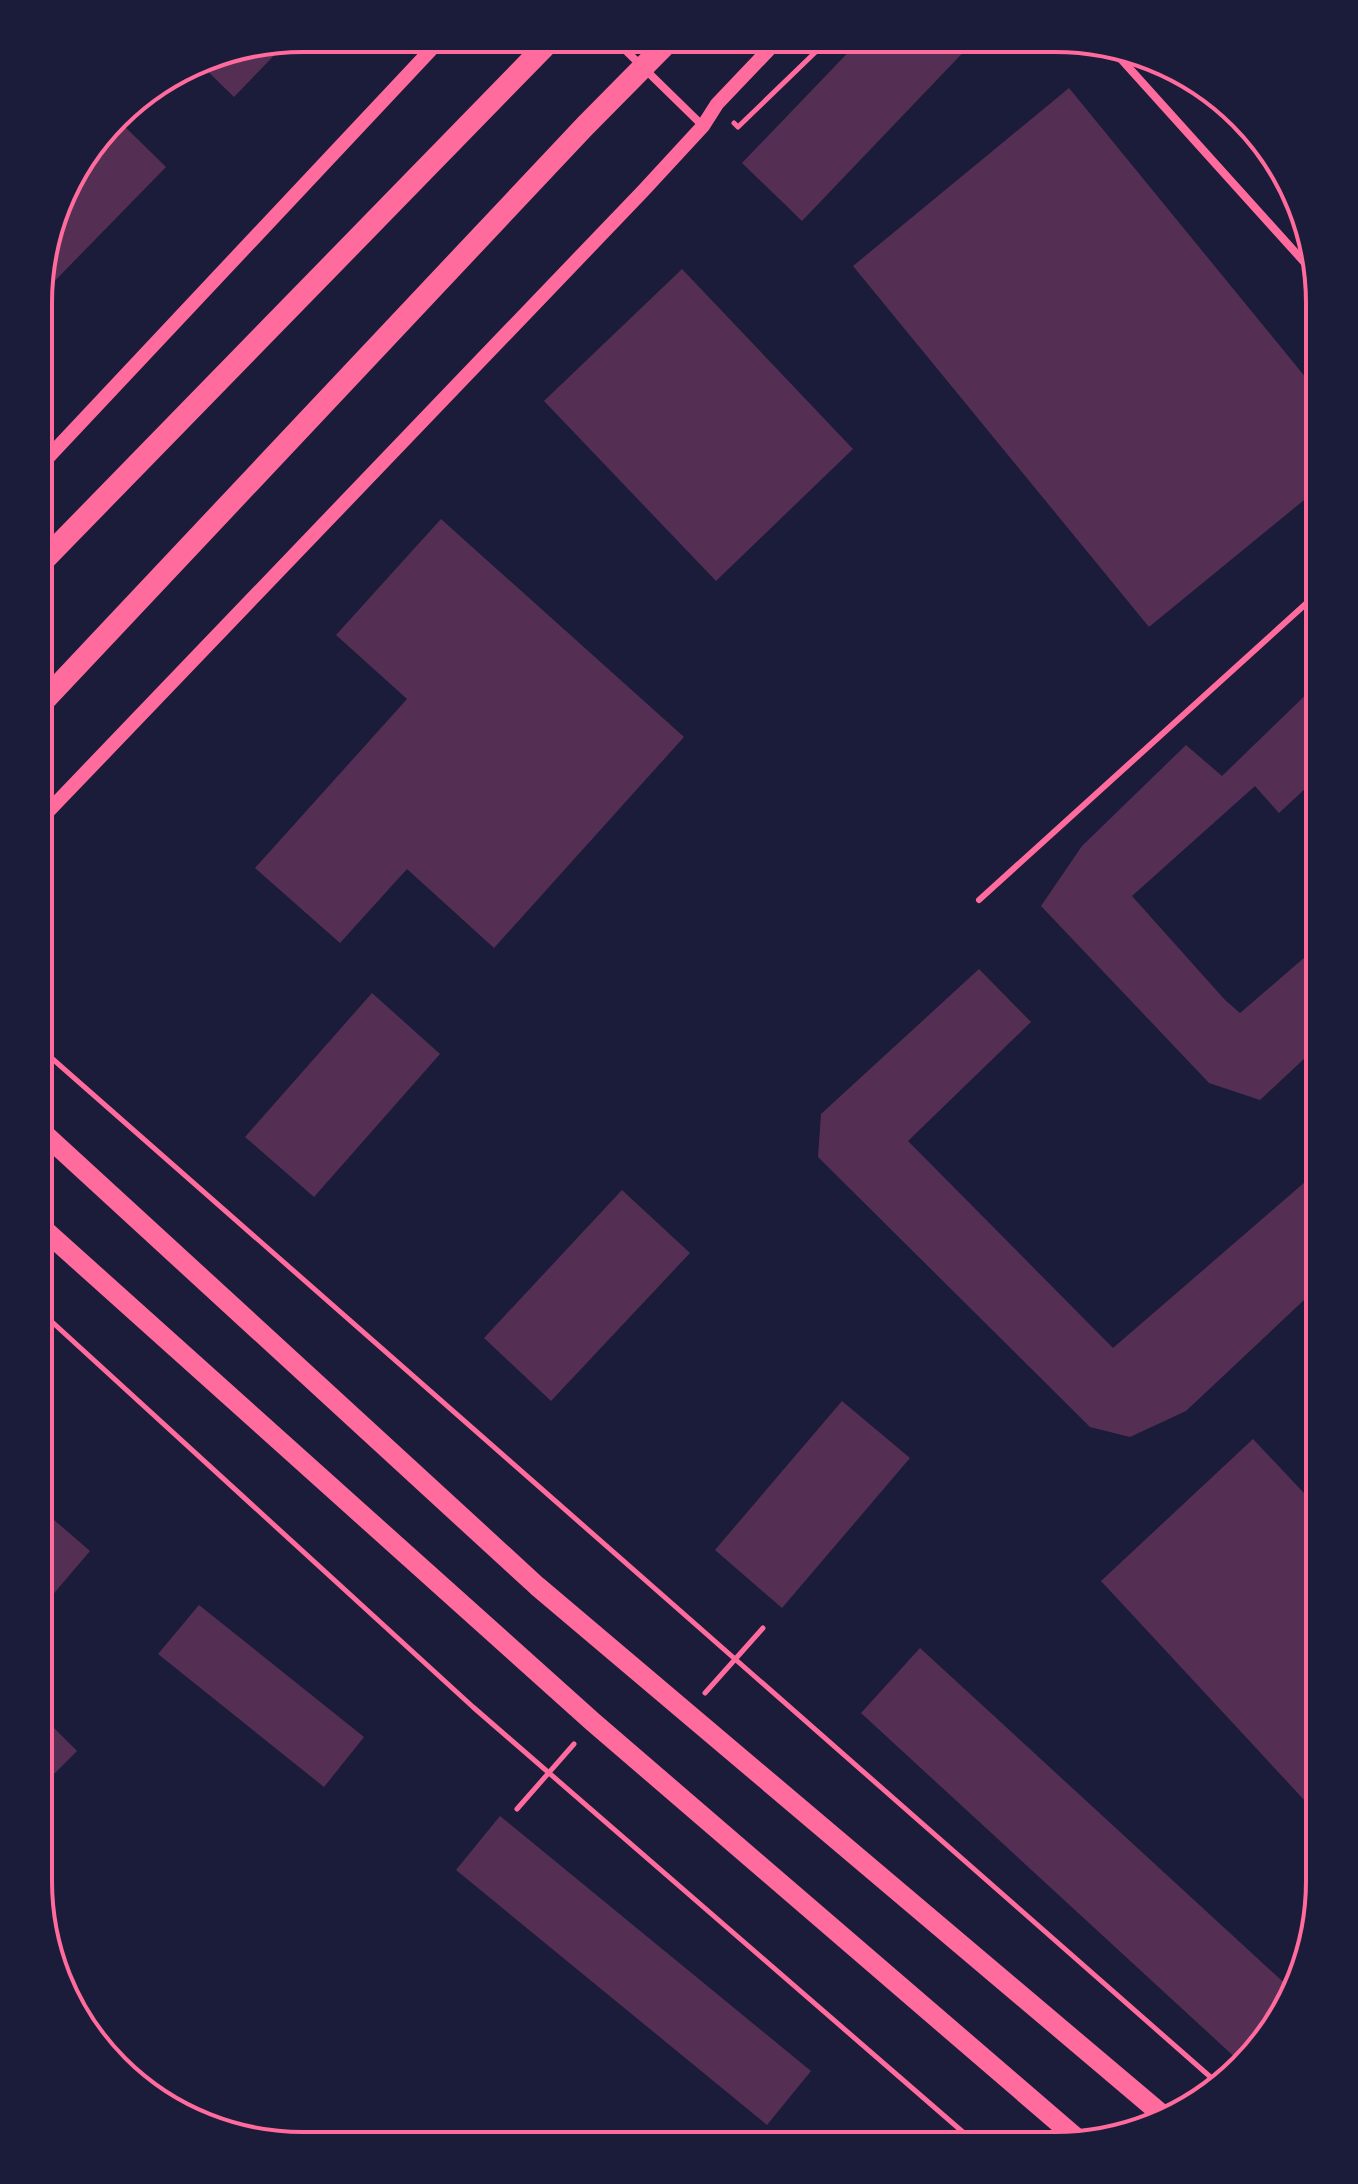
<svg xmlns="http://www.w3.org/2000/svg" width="1358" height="2184" font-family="'Source Serif 4',serif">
  <rect width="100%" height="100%" fill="#1b1b3a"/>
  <g fill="#542f53">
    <polygon points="860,40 975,40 802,221 742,163"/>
    <polygon points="288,41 234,97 197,61 202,58"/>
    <polygon points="1069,88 1320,395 1320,487 1149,627 853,266"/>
    <polygon points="117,119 166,167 40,296 40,269 66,185"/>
    <polygon points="682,269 853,449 716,581 544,401"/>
    <polygon points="441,519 684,737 494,948 407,869 340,943 255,868 407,699 336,635"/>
    <polygon points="1320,681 1320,775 1279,813 1255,786 1132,896 1225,1000 1240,1013 1320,944 1320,1044 1260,1100 1209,1083 1041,906 1082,846 1186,745 1222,776"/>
    <polygon points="979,969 1031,1022 908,1141 1113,1348 1305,1182 1320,1198 1320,1285 1186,1411 1130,1437 1090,1427 818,1157 821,1114"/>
    <polygon points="372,993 440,1054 314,1197 245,1137"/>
    <polygon points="622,1190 690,1253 551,1401 484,1338"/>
    <polygon points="842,1401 910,1458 782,1608 715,1550"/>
    <polygon points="1253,1439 1320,1510 1319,1816 1101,1581"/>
    <polygon points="39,1507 90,1551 38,1612"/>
    <polygon points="199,1605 364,1737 324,1787 158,1654"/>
    <polygon points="920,1648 1293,1991 1266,2042 1240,2062 861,1713"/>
    <polygon points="42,1716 77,1751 38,1790 38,1720"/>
    <polygon points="500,1816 811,2071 767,2125 456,1870"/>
  </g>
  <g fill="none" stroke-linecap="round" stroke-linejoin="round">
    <g stroke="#ff6b9d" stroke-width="5">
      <polyline points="734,123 738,127 828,40"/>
      <polyline points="39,1047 1215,2081"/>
      <polyline points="39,1310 473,1707 979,2146"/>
      <polyline points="705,1693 763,1628"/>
      <polyline points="517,1809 574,1744"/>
    </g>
    <polyline stroke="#ff6b9d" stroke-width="6" points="979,900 1320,591"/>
    <g stroke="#ff6b9d" stroke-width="8">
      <polyline points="614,39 703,126"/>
      <polyline points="1112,49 1314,273"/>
    </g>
    <g stroke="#ff6b9d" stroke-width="14">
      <polyline points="40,466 442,38"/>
      <polyline points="39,821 643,191 703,126 717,104 779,39"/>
    </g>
    <g stroke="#ff6b9d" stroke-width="20">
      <polyline points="39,1129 537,1586 1166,2118"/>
      <polyline points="39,1225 593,1722 1080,2141"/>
    </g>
    <g stroke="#ff6b9d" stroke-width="22">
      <polyline points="40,564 552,39"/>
      <polyline points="40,705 585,126 671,39"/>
    </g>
  </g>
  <path d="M0 0H1358V2184H0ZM303 52H1055A251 251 0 0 1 1306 303V1881A251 251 0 0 1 1055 2132H303A251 251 0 0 1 52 1881V303A251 251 0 0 1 303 52Z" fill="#1b1b3a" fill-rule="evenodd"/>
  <path fill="none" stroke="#ff6b9d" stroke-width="4" d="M303 52H1055A251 251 0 0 1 1306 303V1881A251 251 0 0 1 1055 2132H303A251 251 0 0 1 52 1881V303A251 251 0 0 1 303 52Z"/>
</svg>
